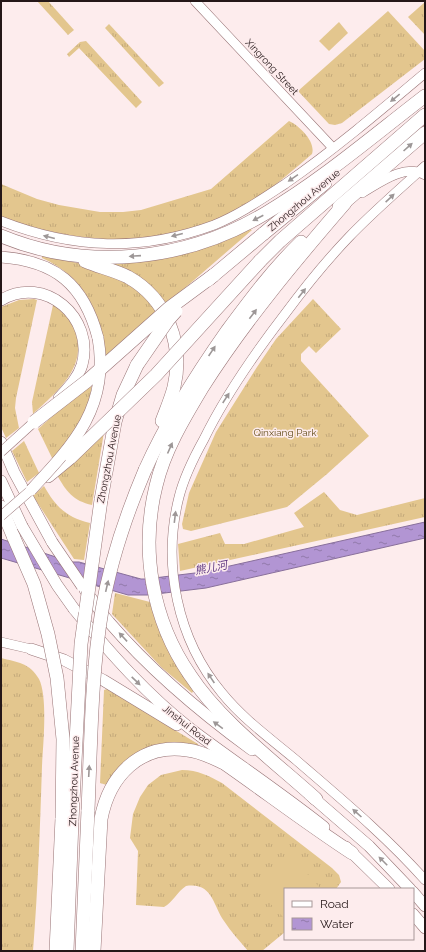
<svg xmlns="http://www.w3.org/2000/svg" width="426" height="952" font-family="Raleway,'Noto Sans SC',sans-serif">
  <defs>
    <pattern id="grass-tufts" width="24" height="20" patternUnits="userSpaceOnUse"><rect width="24" height="20" fill="#e3c68e"/><path d="M3 7l-1-3M5 7V3M7 7l1-3M15 17l-1-3M17 17v-4M19 17l1-3" fill="none" stroke="#c3a97a"/></pattern>
    <pattern id="water-ripples" width="26" height="14" patternUnits="userSpaceOnUse"><rect width="26" height="14" fill="#b295d3"/><path d="M2 4q2-2 4 0t4 0M15 11q2-2 4 0t4 0" fill="none" stroke="#9179aa"/></pattern>
  </defs>
  <rect width="100%" height="100%" fill="#fdeced"/>
  <g fill="url(#grass-tufts)">
    <polygon points="37,1 48,1 74,30 68,35"/>
    <polygon points="425,2 425,35 408,17"/>
    <polygon points="388,11 425,51 425,59 342,123 335,125 329,124 298,91"/>
    <polygon points="109,24 164,83 159,87 105,28"/>
    <polygon points="86,41 142,102 136,108 79,48 69,57 67,54 80,42"/>
    <path d="M289,121c11,5 27,21 23,33 -18,15 -35,31 -55,44 -81,52 -167,51 -256,19v-33l36,15 22,6 41,7h23l18,-2 70,-21z"/>
    <polygon points="250,229 252,230 164,306 110,263 158,259 202,249"/>
    <path d="M42,255l40,9 48,19 28,28 -52,47c-5,-45 -21,-81 -64,-100z"/>
    <polygon points="34,299 37,300 16,398 15,408 19,428 6,438 1,427 1,307 19,300"/>
    <polygon points="313,299 341,329 316,353 309,346 301,354 301,361 369,436 327,474 287,507 191,531 183,529 182,524 189,493 216,432 257,367 276,339"/>
    <path d="M53,305c8,3 16,12 19,19 20,40 -13,66 -39,90l-1,-12z"/>
    <path d="M92,381c-1,31 -21,57 -39,79l-15,-31z"/>
    <path d="M104,432l-12,73c-19,-4 -26,-14 -35,-30z"/>
    <polygon points="24,441 39,473 27,482 12,451"/>
    <path d="M44,486c12,21 22,31 46,37l-6,37 -10,-1 -39,-60 -2,-3z"/>
    <polygon points="324,492 340,510 357,515 425,498 425,517 180,571 178,544 220,533 225,544 244,544 304,527 294,513"/>
    <polygon points="115,593 150,602 158,627 194,690 192,693 161,667 112,614"/>
    <path d="M1,658c16,4 29,5 38,21 9,18 4,66 3,87 -2,62 -4,123 -9,185h-32z"/>
    <polygon points="107,689 198,744 200,749 175,744 107,785 100,783 104,690"/>
    <path d="M182,770c16,0 27,6 40,13l110,85 7,7 2,7 -5,7h-51v43l-23,19h-14c-8,-10 -17,-19 -24,-30 -11,-15 -11,-39 -38,-35 -9,6 -13,16 -22,21l-28,-2 2,-54 -8,-13 3,-24 7,-17 8,-12 13,-10z"/>
  </g>
  <g fill="#e3c68e">
    <polygon points="339,22 348,33 329,51 319,41"/>
    <polygon points="290,855 321,889 285,889 285,919 254,887"/>
  </g>
  <polygon fill="url(#water-ripples)" stroke="#886f9b" points="425,522 425,538 206,588 148,595 128,595 1,558 1,539 71,562 79,562 141,579 146,579 203,572"/>
  <g fill="none" stroke-linecap="round" stroke-linejoin="round">
    <defs>
      <g id="minor">
        <polyline points="195,1 333,148"/>
        <path d="M425,166c-25,23 -52,46 -76,71 -23,24 -44,50 -64,77 -30,39 -59,80 -81,125 -10,18 -20,38 -25,58 -17,67 -2,142 43,196 21,26 49,46 74,67 44,38 90,76 129,120"/>
        <path d="M362,193c17,-10 43,-30 63,-18"/>
        <path d="M1,221c72,28 140,31 213,4 25,-10 48,-26 71,-41 49,-34 95,-73 140,-111"/>
        <polyline points="1,642 31,649"/>
      </g>
      <g id="major">
        <path d="M1,257c54,4 83,27 97,81"/>
        <path d="M1,300c44,-26 94,18 81,65 -4,13 -14,23 -23,33"/>
        <polyline points="1,442 14,472 52,542"/>
        <polyline points="1,481 22,526"/>
        <path d="M85,590c8,10 15,22 24,32 42,49 91,90 143,128"/>
        <path d="M74,609c36,44 73,86 118,121 44,33 89,63 132,97"/>
        <polyline points="31,649 64,660 103,680 177,725"/>
        <polyline points="310,795 369,846 410,889"/>
        <polyline points="346,847 389,889"/>
        <polyline points="413,892 425,906"/>
        <polyline points="413,914 425,928"/>
      </g>
      <g id="highway">
        <polyline points="339,207 425,133"/>
        <polyline points="263,234 325,183"/>
        <path d="M1,236c87,36 185,25 265,-23 57,-34 107,-77 159,-117"/>
        <path d="M85,261c14,6 29,9 43,16 39,22 56,67 46,110 -3,12 -8,23 -12,34"/>
        <polyline points="260,261 280,241 425,115"/>
        <path d="M145,470c22,-49 51,-95 82,-139 23,-31 46,-62 74,-89"/>
        <polyline points="48,476 71,457"/>
        <polyline points="101,500 115,422 123,395 137,365"/>
        <polyline points="1,507 14,538"/>
        <path d="M316,799c-41,-37 -96,-78 -126,-124 -38,-55 -50,-125 -34,-189 8,-35 28,-68 46,-98 42,-66 92,-126 143,-185"/>
        <polyline points="56,951 62,818"/>
        <polyline points="67,951 72,821"/>
        <polyline points="82,951 88,810"/>
        <path d="M94,951l7,-132c8,-43 39,-76 86,-69 13,1 26,8 37,13 43,30 85,62 128,90"/>
      </g>
    </defs>
    <use href="#minor" stroke="#987476" stroke-width="10"/>
    <use href="#major" stroke="#987476" stroke-width="12"/>
    <use href="#highway" stroke="#987476" stroke-width="14"/>
    <use href="#minor" stroke="#fff" stroke-width="9"/>
    <use href="#major" stroke="#fff" stroke-width="11"/>
    <use href="#highway" stroke="#fff" stroke-width="13"/>
    <defs>
      <g id="minor-bridge">
        <polyline points="1,452 34,422"/>
        <polyline points="1,516 31,490"/>
      </g>
      <g id="major-bridge">
        <path d="M31,490c43,-46 79,-84 67,-152"/>
        <polyline points="22,526 57,585 74,609"/>
        <polyline points="52,542 82,586"/>
      </g>
      <g id="highway-bridge">
        <polyline points="208,280 263,234"/>
        <polyline points="137,365 168,320 176,311"/>
        <polyline points="34,422 87,381 168,309 214,275"/>
        <polyline points="71,457 156,375 260,261"/>
        <polyline points="14,538 34,584 48,634 57,678 63,739 62,818"/>
        <path d="M88,810c3,-67 3,-135 14,-200 8,-48 24,-95 43,-140"/>
        <polyline points="72,821 81,644 101,500"/>
      </g>
    </defs>
    <use href="#minor-bridge" stroke="#987476" stroke-width="10" stroke-linecap="butt"/>
    <use href="#major-bridge" stroke="#987476" stroke-width="12" stroke-linecap="butt"/>
    <use href="#highway-bridge" stroke="#987476" stroke-width="14" stroke-linecap="butt"/>
    <use href="#minor-bridge" stroke="#fff" stroke-width="9"/>
    <use href="#major-bridge" stroke="#fff" stroke-width="11"/>
    <use href="#highway-bridge" stroke="#fff" stroke-width="13"/>
  </g>
  <defs><path id="oneway-solid" d="M-6-.8H1V-3.2L6.5 0L1 3.2V.8H-6Z"/></defs>
  <g fill="#9d9797">
    <use href="#oneway-solid" transform="translate(395 98) rotate(141)"/>
    <use href="#oneway-solid" transform="translate(408 147) rotate(-42)"/>
    <use href="#oneway-solid" transform="translate(293 178) rotate(146)"/>
    <use href="#oneway-solid" transform="translate(390 198) rotate(-43)"/>
    <use href="#oneway-solid" transform="translate(258 218) rotate(153)"/>
    <use href="#oneway-solid" transform="translate(177 235) rotate(166)"/>
    <use href="#oneway-solid" transform="translate(49 237) rotate(-166)"/>
    <use href="#oneway-solid" transform="translate(135 256) rotate(176)"/>
    <use href="#oneway-solid" transform="translate(302 293) rotate(-52)"/>
    <use href="#oneway-solid" transform="translate(253 314) rotate(-53)"/>
    <use href="#oneway-solid" transform="translate(212 351) rotate(-56)"/>
    <use href="#oneway-solid" transform="translate(226 398) rotate(-57)"/>
    <use href="#oneway-solid" transform="translate(170 448) rotate(-66)"/>
    <use href="#oneway-solid" transform="translate(175 517) rotate(-83)"/>
    <use href="#oneway-solid" transform="translate(107 586) rotate(-77)"/>
    <use href="#oneway-solid" transform="translate(123 637) rotate(-133)"/>
    <use href="#oneway-solid" transform="translate(211 678) rotate(-124)"/>
    <use href="#oneway-solid" transform="translate(136 681) rotate(44)"/>
    <use href="#oneway-solid" transform="translate(218 725) rotate(-144)"/>
    <use href="#oneway-solid" transform="translate(89 771) rotate(-87)"/>
    <use href="#oneway-solid" transform="translate(357 813) rotate(-138)"/>
    <use href="#oneway-solid" transform="translate(383 861) rotate(-135)"/>
  </g>
  <g text-anchor="middle" dominant-baseline="central" stroke-width="3" stroke-linejoin="round" paint-order="stroke">
    <g font-size="10" fill="#251718" stroke="#fdeced">
      <text transform="translate(272 67) rotate(47)">Xingrong Street</text>
      <text transform="translate(304 200) rotate(-40)">Zhongzhou Avenue</text>
      <text transform="translate(109 459) rotate(-79)">Zhongzhou Avenue</text>
      <text transform="translate(187 725) rotate(38)">Jinshui Road</text>
      <text transform="translate(74 781) rotate(-88)">Zhongzhou Avenue</text>
    </g>
    <g font-size="10" fill="#68511f" stroke="#fdeced">
      <text x="285" y="432">Qinxiang Park</text>
    </g>
    <g font-size="11" font-style="italic" fill="#5d3681" stroke="#fdeced">
      <text transform="translate(211 568) rotate(-11)">熊儿河</text>
    </g>
  </g>
  <rect width="426" height="952" fill="none" stroke="#251718" stroke-width="4"/>
  <rect x="284" y="888" width="130" height="52" fill="#fdeced" stroke="#a79798"/>
  <rect x="292" y="901" width="20" height="6" fill="#ffffff" stroke="#a79798"/>
  <text x="320" y="908" font-size="12" fill="#251718">Road</text>
  <rect x="292" y="918" width="20" height="12" fill="url(#water-ripples)" stroke="#a79798"/>
  <text x="320" y="928" font-size="12" fill="#251718">Water</text>
</svg>
